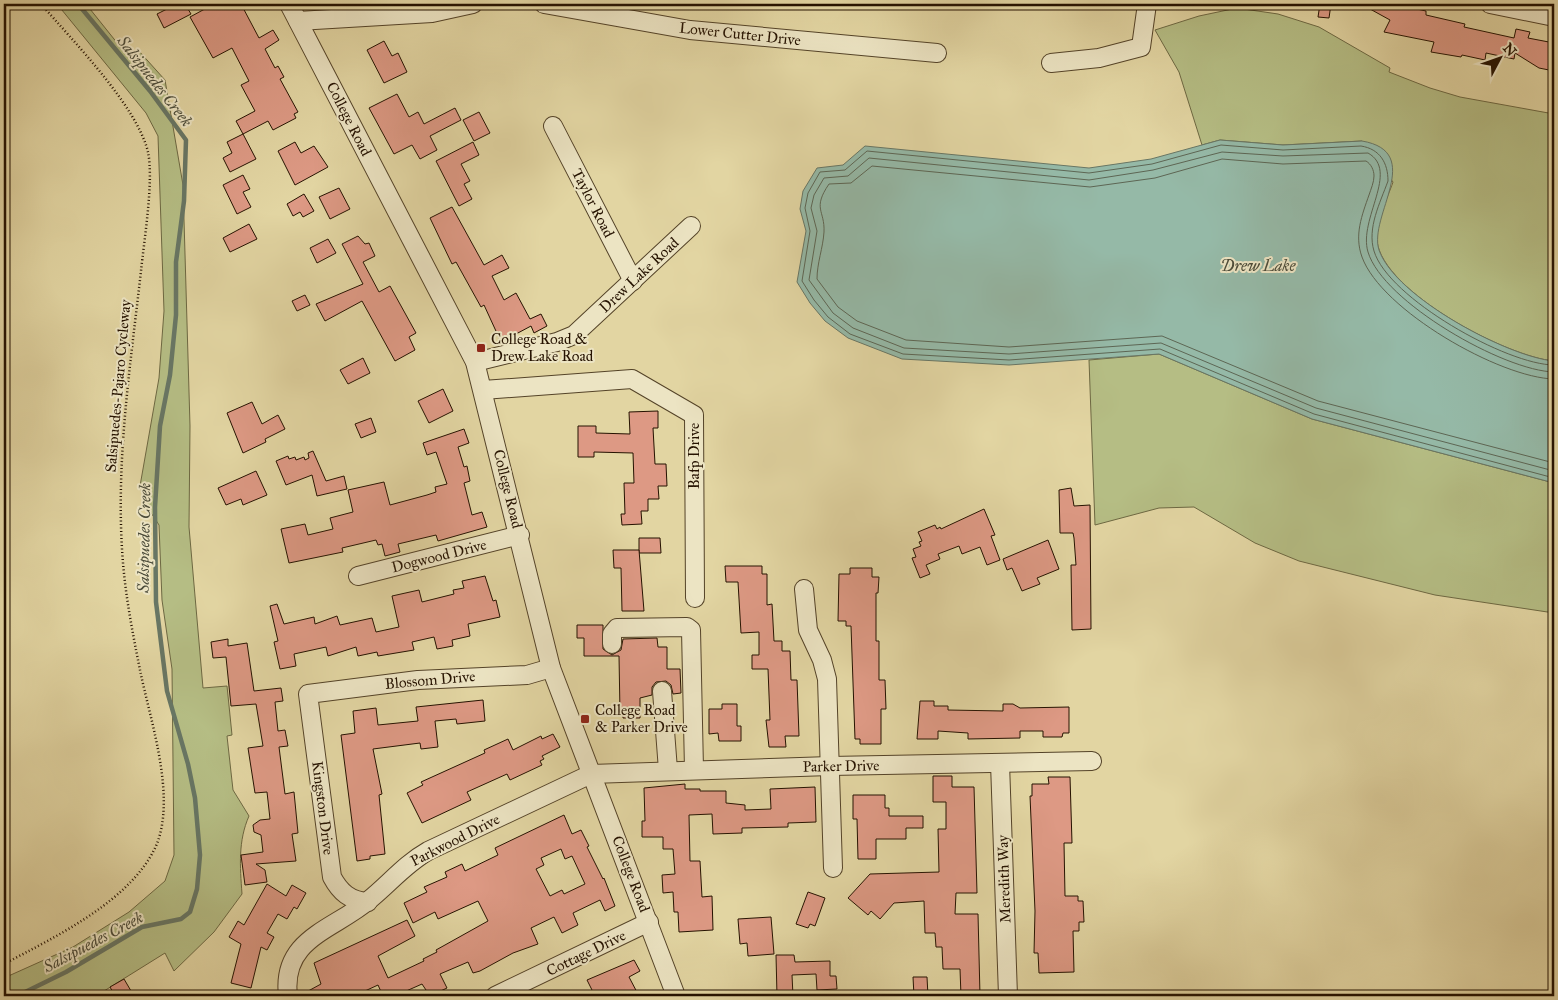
<svg xmlns="http://www.w3.org/2000/svg" width="1558" height="1000" font-family="'IM FELL Great Primer',serif">
  <rect width="100%" height="100%" fill="#e2d5a2"/>
  <filter id="stains"><feTurbulence type="fractalNoise" baseFrequency=".004" numOctaves="4"/><feColorMatrix values="0 0 0 0 .2 0 0 0 0 .09 0 0 0 0 .02 0 0 0 .5 -.17"/></filter>
  <radialGradient id="worn" r=".72"><stop offset=".6" stop-color="#630" stop-opacity="0"/><stop offset="1" stop-color="#630" stop-opacity=".3"/></radialGradient>
  <g fill="#b5bd84" stroke="#6d6842">
    <path d="M57,4h29l40,50 12,-4 27,30 18,105 7,241 -1,101 14,161 24,-2 5,49 -5,1 6,54 16,26c-11,25 -9,50 -7,78l-28,38 -40,39 -9,-18 -69,43h-92v-18l69,-31 56,-35 36,-31 9,-26 -2,-186 -10,-69 -3,-75 -13,-20 -6,-19 19,-108 5,-67 -6,-175 -12,-23z"/>
    <path d="M1237,8l41,6 41,13 71,41 -1,4 41,16 30,9 94,17v247c-47,-4 -171,-69 -177,-120 -3,-19 10,-41 16,-59l-31,-41 -79,4 -63,-5 -18,5 -23,-73 -24,-42 44,-14z"/>
    <polygon points="1159,354 1312,419 1554,483 1554,613 1435,595 1299,561 1255,543 1194,507 1159,508 1095,525 1089,360"/>
  </g>
  <path fill="#95b9a7" stroke="#687664" d="M1220,140l63,5 79,-4c64,11 6,75 17,109 16,47 129,107 175,111v122l-242,-64 -153,-65 -150,11 -107,-6 -54,-21 -23,-17 -15,-18 -13,-21 9,-51 -6,-22 3,-18 14,-23 26,-3 22,-19 224,22 62,-9z"/>
  <g fill="none" stroke-linecap="round" stroke-linejoin="round">
    <g stroke="#5d6654" stroke-width="1">
      <path d="M1554,365c-47,0 -166,-67 -180,-114 -7,-23 6,-48 14,-70 0,-18 -8,-32 -27,-35l-78,4 -62,-5 -69,19 -63,9 -222,-22 -22,19 -25,2 -12,21 -3,15 5,23 -8,50 12,19 14,17 22,17 53,20 106,6 151,-11 154,65 240,64"/>
      <path d="M1554,372c-50,-1 -171,-70 -186,-120 -10,-33 32,-81 0,-99l-85,3 -61,-4 -69,18 -64,10 -220,-22 -21,18 -24,2 -10,17 -3,13 6,23 -8,49 24,33 20,15 51,20 105,6 152,-11 155,65 238,63"/>
      <path d="M1554,379c-54,-1 -173,-69 -192,-122 -8,-22 0,-42 7,-62 2,-6 5,-13 5,-19 0,-6 -3,-12 -8,-15l-83,3 -61,-5 -67,19 -65,9 -218,-21 -21,17 -22,1c-17,25 -4,26 -5,48 -1,16 -7,31 -7,47l21,28 19,14 49,19 103,7 153,-11 156,65 236,62"/>
    </g>
    <polyline stroke="#687664" stroke-width="4.5" points="17,996 66,972 142,927 181,919 190,912 197,889 200,855 195,798 188,764 167,691 156,602 155,507 160,426 170,375 176,315 176,262 184,201 186,140 150,91 78,4"/>
  </g>
  <g fill="#dd9984" stroke="#251200" fill-rule="evenodd">
    <polygon points="177,4 185,4 191,14 164,28 157,14"/>
    <polygon points="214,4 241,4 259,38 273,30 279,40 265,49 275,68 278,66 284,77 280,79 298,112 294,114 296,118 273,130 268,121 243,134 256,159 230,172 223,158 232,153 227,142 243,134 236,121 255,111 241,85 249,81 232,48 213,58 190,17"/>
    <polygon points="1320,4 1331,4 1329,18 1318,17"/>
    <polygon points="1361,4 1404,4 1403,6 1426,11 1426,15 1465,24 1464,27 1514,38 1516,29 1530,32 1528,38 1554,43 1554,66 1550,65 1549,70 1539,68 1515,53 1514,59 1486,53 1485,60 1462,55 1461,57 1431,52 1434,42 1384,32 1390,20"/>
    <polygon points="384,41 392,56 398,53 407,72 384,83 367,50"/>
    <polygon points="397,94 409,117 418,112 424,124 455,108 461,120 430,136 437,150 420,159 412,145 394,154 369,108"/>
    <polygon points="479,112 490,133 474,141 463,120"/>
    <polygon points="295,142 301,153 314,146 328,167 295,185 278,151"/>
    <polygon points="473,142 479,155 461,164 470,181 464,184 472,199 459,206 436,161"/>
    <polygon points="243,175 250,189 243,192 251,207 237,214 223,185"/>
    <polygon points="339,188 350,209 330,219 319,197"/>
    <polygon points="304,194 314,211 303,217 300,212 293,216 287,204"/>
    <polygon points="452,207 484,265 502,255 509,268 492,276 504,300 516,293 530,319 541,314 547,326 534,333 531,326 501,342 484,305 481,307 456,262 452,264 430,218"/>
    <polygon points="249,224 257,239 230,252 223,238"/>
    <polygon points="358,236 365,244 369,243 375,256 363,262 379,292 390,286 416,333 409,337 415,350 395,361 362,301 325,321 316,304 363,284 342,244"/>
    <polygon points="328,239 336,253 317,263 310,248"/>
    <polygon points="305,295 310,305 297,311 292,301"/>
    <polygon points="363,358 370,373 348,384 340,370"/>
    <polygon points="443,389 453,411 429,423 418,401"/>
    <polygon points="252,402 262,424 278,415 285,429 265,439 266,442 243,453 227,413"/>
    <polygon points="658,411 658,428 653,428 655,464 666,464 667,486 658,486 659,499 648,499 648,511 641,511 642,524 622,525 621,514 625,514 624,483 634,483 633,453 594,452 594,457 578,457 578,426 596,426 596,433 630,434 629,412"/>
    <polygon points="371,418 376,432 361,438 355,424"/>
    <polygon points="464,429 469,443 458,447 464,467 467,466 470,481 464,483 472,515 482,512 487,527 438,541 436,535 398,544 400,552 385,556 382,544 378,545 376,540 342,548 343,552 289,563 281,529 305,524 308,535 333,529 330,518 353,512 348,490 384,482 390,505 427,495 436,492 435,487 447,484 436,452 427,455 423,443"/>
    <polygon points="313,451 326,481 344,476 347,489 317,496 312,475 286,485 276,461 288,456 289,459 295,457 296,460 304,457 305,460 309,458 308,453"/>
    <polygon points="256,471 267,495 243,505 241,499 226,505 218,488"/>
    <polygon points="1071,488 1074,506 1090,505 1091,629 1072,630 1071,565 1076,565 1074,538 1073,533 1060,533 1059,490"/>
    <polygon points="984,509 995,535 991,536 1000,560 987,565 980,547 962,554 959,546 938,554 940,559 926,565 930,574 920,578 912,558 916,557 913,549 921,546 919,542 922,541 918,532 935,525 937,529 940,527 941,529"/>
    <polygon points="639,538 660,538 661,553 639,553"/>
    <polygon points="1048,540 1059,569 1037,578 1040,584 1022,591 1012,568 1007,570 1003,559"/>
    <polygon points="613,550 639,550 644,611 622,611 621,568 614,568"/>
    <polygon points="725,566 762,566 762,574 767,574 767,605 772,604 774,641 782,641 782,651 790,651 791,680 797,680 799,736 785,736 786,747 769,747 766,720 770,720 768,669 752,669 752,655 759,655 759,632 741,633 738,582 726,582"/>
    <polygon points="850,568 872,568 872,577 879,577 878,593 876,593 876,641 879,641 879,680 885,680 886,709 881,709 881,744 860,744 860,739 855,739 851,626 846,626 846,621 838,621 839,574 850,574"/>
    <polygon points="485,576 493,601 496,600 500,617 468,624 470,636 452,640 453,646 437,649 434,637 412,642 414,650 378,656 377,652 358,656 356,647 328,656 326,647 294,654 296,666 280,669 274,642 278,641 270,606 277,604 284,624 314,617 315,624 337,616 340,625 372,618 376,632 399,627 392,596 419,590 422,602 454,594 453,590 464,588 462,581"/>
    <polygon points="577,625 603,625 603,649 612,655 621,650 623,639 657,638 658,647 667,647 667,669 680,669 681,693 673,694 671,685 666,681 656,682 652,687 652,695 640,698 640,718 623,718 623,713 620,713 619,656 584,656 584,638 577,638"/>
    <polygon points="228,639 228,646 247,643 254,691 281,688 283,701 275,702 278,731 285,730 288,746 279,747 285,794 294,792 298,833 292,834 296,861 256,864 265,870 267,882 245,885 241,855 263,852 261,835 254,832 253,825 260,820 270,819 267,792 255,793 248,748 263,746 256,704 231,706 226,657 213,658 211,642"/>
    <polygon points="483,700 485,721 457,724 456,719 435,721 438,747 421,749 420,743 373,749 382,794 379,795 385,854 370,856 370,859 357,861 341,735 355,733 353,711 376,708 378,725 418,721 416,707"/>
    <polygon points="920,701 934,701 934,706 948,706 948,710 1003,711 1003,704 1013,704 1020,708 1069,707 1069,733 1063,733 1062,737 1043,737 1043,731 1020,731 1020,738 968,739 968,733 938,731 938,739 917,739"/>
    <polygon points="722,704 737,704 737,726 741,726 741,741 719,741 718,733 709,734 709,709 722,709"/>
    <polygon points="553,734 560,747 542,756 544,759 540,761 542,765 510,780 507,774 467,792 471,800 422,823 407,793 423,785 421,782 485,753 484,750 508,739 513,750 541,736 542,739"/>
    <polygon points="933,776 952,776 952,787 974,787 977,893 956,893 955,914 978,914 980,996 961,996 960,969 943,969 942,947 936,947 935,933 925,933 924,901 894,903 880,919 871,911 868,915 848,898 870,874 939,872 938,829 946,829 946,802 933,802"/>
    <polygon points="1048,777 1070,777 1072,843 1064,843 1065,896 1078,896 1078,901 1083,901 1084,922 1079,922 1079,931 1073,931 1074,972 1039,973 1038,953 1034,953 1035,911 1030,796 1032,796 1032,784 1049,784"/>
    <polygon points="685,784 685,789 700,789 700,791 726,791 726,803 745,805 745,810 771,809 770,789 815,787 816,822 788,823 788,827 742,828 742,833 713,834 712,814 689,815 690,861 700,861 702,897 712,896 713,930 679,932 678,912 674,912 673,892 663,893 662,875 675,874 673,849 663,849 663,837 642,837 642,821 645,821 644,788"/>
    <polygon points="853,795 885,795 885,808 889,808 889,816 923,816 923,828 906,828 906,839 876,839 876,859 858,859 857,819 853,819"/>
    <path d="M564,815l8,19 9,-4 8,16 -2,1 16,32 1,-1 11,28 -10,5 -5,-11 -27,13 5,12 -16,8 -8,-16 -23,11 7,16 -25,9 -33,18 -7,2 -5,-11 -28,12 7,14 -17,8 -8,-12 -18,8 1,4h-22l-5,-11 -24,11h-5l-2,-4 -10,4h-38l22,-12 -7,-21 93,-43 8,16 -37,20 10,22 36,-17 -1,-2 14,-7 -1,-2 52,-29 -10,-20 -40,18 -3,-7 -22,11 -9,-20 23,-11 -3,-5 23,-10 -2,-5 17,-8 3,7 33,-16 -3,-7zM561,849l4,10 7,-3 13,28 -21,10 -2,-4 -12,6 -14,-27 8,-4 -3,-7z"/>
    <polygon points="267,884 286,896 292,885 306,893 297,909 294,907 287,919 278,914 267,933 274,937 267,950 261,947 251,988 231,983 241,944 229,937 238,921 244,925"/>
    <polygon points="808,892 825,898 815,926 810,924 808,928 796,924"/>
    <polygon points="771,917 774,954 748,956 747,943 740,944 738,919"/>
    <polygon points="776,955 794,955 795,962 830,961 830,976 836,976 837,989 817,990 816,974 792,975 793,996 777,996"/>
    <polygon points="634,960 640,971 629,977 639,996 595,996 587,980"/>
    <polygon points="913,977 927,977 928,996 914,996"/>
    <polygon points="124,979 134,996 115,996 110,987"/>
  </g>
  <g fill="none" stroke-linecap="round" stroke-linejoin="round">
    <defs>
      <g id="minor">
        <polyline points="289,4 475,362 551,668 676,996"/>
        <polyline points="544,4 690,30 937,53"/>
        <polyline points="1490,4 1554,17"/>
        <polyline points="298,21 432,13 473,4"/>
        <polyline points="1051,63 1099,58 1141,47 1147,4"/>
        <polyline points="553,126 633,281"/>
        <polyline points="475,362 557,342 574,335 691,226"/>
        <polyline points="483,390 632,379 694,415 695,598"/>
        <polyline points="358,576 520,535"/>
        <polyline points="804,589 808,630 822,660 827,679 833,868"/>
        <polyline points="612,644 612,634 617,628 687,627 691,630 694,769"/>
        <polyline points="662,691 668,770"/>
        <polyline points="1000,763 1008,996"/>
        <path d="M368,902c-18,-1 -28,-10 -36,-25l-24,-183 110,-14 109,-5 24,-7"/>
        <path d="M288,996c-7,-58 46,-66 81,-96 20,-16 36,-36 59,-49l163,-77 239,-8 262,-5"/>
        <polyline points="495,996 649,922"/>
      </g>
    </defs>
    <use href="#minor" stroke="#544328" stroke-width="20"/>
    <path stroke="#251200" stroke-width="2.5" stroke-dasharray="1 2.5" stroke-linecap="butt" d="M4,964c51,-27 127,-63 152,-118 21,-49 -6,-126 -16,-176 -7,-35 -14,-71 -17,-107 -8,-98 7,-194 18,-292 3,-30 13,-91 7,-119 -11,-46 -75,-111 -107,-148"/>
    <use href="#minor" stroke="#ece4c3" stroke-width="18"/>
  </g>
  <g fill="#8f2418" stroke="#ece4c3" stroke-width="2">
    <rect x="476" y="343" width="10" height="10" rx="2.5"/>
    <rect x="580" y="714" width="10" height="10" rx="2.5"/>
  </g>
  <g text-anchor="middle" dominant-baseline="central" stroke-width="4" stroke-linejoin="round" paint-order="stroke">
    <g font-size="15" fill="#251200" stroke="#ece4c3">
      <text transform="translate(740 34) rotate(6)">Lower Cutter Drive</text>
      <text transform="translate(349 119) rotate(63)">College Road</text>
      <text transform="translate(593 203) rotate(63)">Taylor Road</text>
      <text transform="translate(639 275) rotate(-43)">Drew Lake Road</text>
      <text transform="translate(118 386) rotate(-85)">Salsipuedes-Pajaro Cycleway</text>
      <text transform="translate(694 456) rotate(-90)">Bafp Drive</text>
      <text transform="translate(508 489) rotate(76)">College Road</text>
      <text transform="translate(439 556) rotate(-14)">Dogwood Drive</text>
      <text transform="translate(430 680) rotate(-5)">Blossom Drive</text>
      <text transform="translate(841 766) rotate(-1)">Parker Drive</text>
      <text transform="translate(323 808) rotate(83)">Kingston Drive</text>
      <text transform="translate(455 840) rotate(-27)">Parkwood Drive</text>
      <text transform="translate(631 874) rotate(69)">College Road</text>
      <text transform="translate(1004 879) rotate(-92)">Meredith Way</text>
      <text transform="translate(586 953) rotate(-26)">Cottage Drive</text>
    </g>
    <g font-size="15" fill="#251200" stroke="#ece4c3" text-anchor="start">
      <text x="491" y="339">College Road &amp;<tspan x="491" dy="17">Drew Lake Road</tspan></text>
      <text x="595" y="710">College Road<tspan x="595" dy="17">&amp; Parker Drive</tspan></text>
    </g>
    <g font-size="16" font-style="italic" fill="#4c4c3a" stroke="#ece4c3">
      <text transform="translate(155 81) rotate(52)">Salsipuedes Creek</text>
      <text x="1258" y="265">Drew Lake</text>
      <text transform="translate(144 538) rotate(-89)">Salsipuedes Creek</text>
      <text transform="translate(93 942) rotate(-28)">Salsipuedes Creek</text>
    </g>
  </g>
  <rect width="1558" height="1000" fill="none" stroke="#e2d5a2" stroke-width="20"/>
  <rect x="5" y="5" width="1548" height="990" fill="none" stroke="#251200" stroke-width="2.5"/>
  <rect x="10" y="10" width="1538" height="980" fill="none" stroke="#251200"/>
  <g transform="translate(1500 58) rotate(49)" stroke="#ece4c3" stroke-width="4" paint-order="stroke">
  <path d="M0-4L9 19L0 12L-9 19Z" fill="#251200"/>
  <text y="-8" font-size="14" font-weight="bold" text-anchor="middle" fill="#251200">N</text>
  </g>
  <rect width="100%" height="100%" filter="url(#stains)"/>
  <rect width="100%" height="100%" fill="url(#worn)"/>
</svg>
